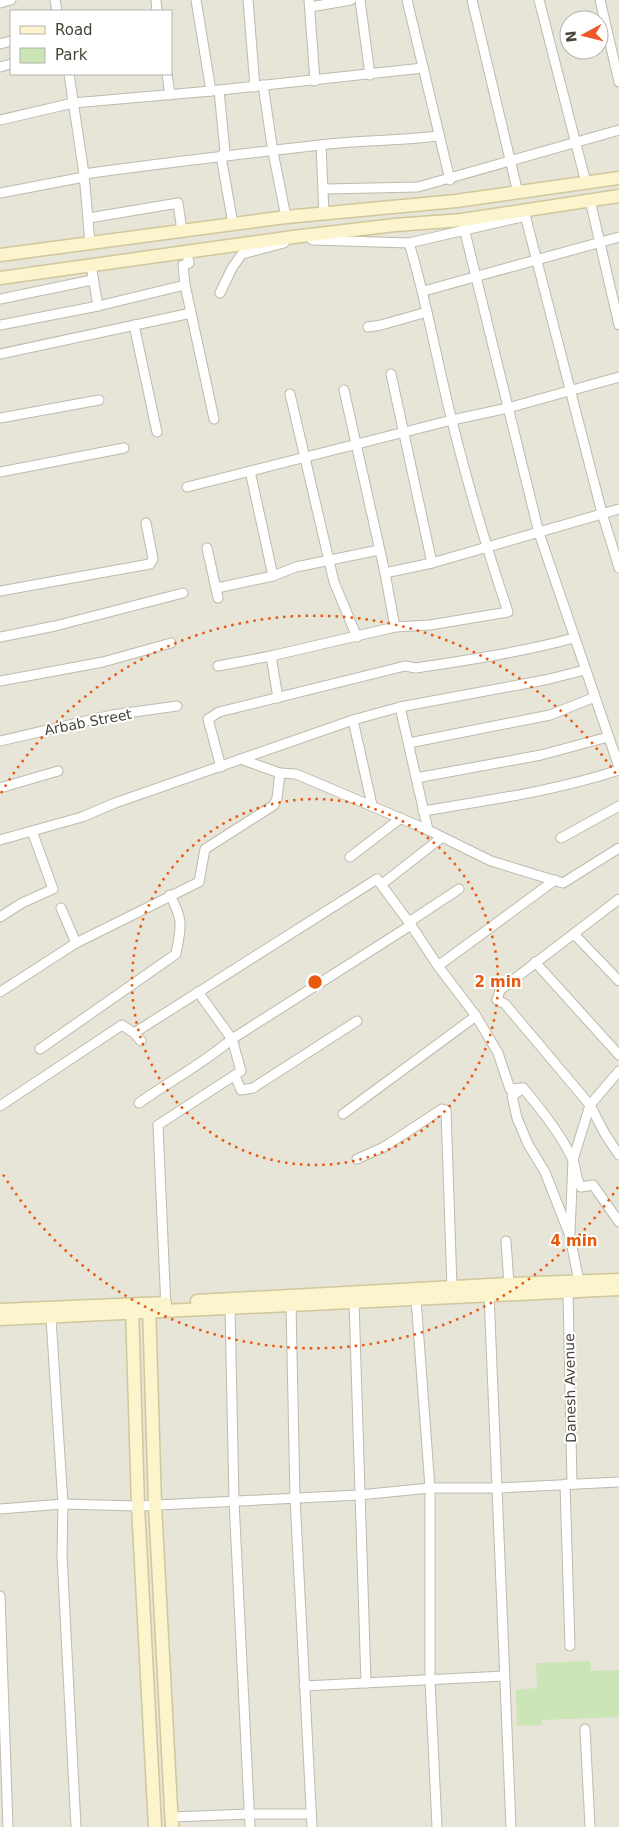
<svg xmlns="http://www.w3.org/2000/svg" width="619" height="1827" font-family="'DejaVu Sans',sans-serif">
  <rect width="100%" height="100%" fill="#f4f2ea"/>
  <path fill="#e7e4d8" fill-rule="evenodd" d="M0,0h619v1827h-619zM11,11h160v63h-160zM569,20h30v30h-30z"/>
  <polygon fill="#cbe5b6" points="590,1661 591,1671 619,1670 619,1717 542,1720 542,1725 517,1726 516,1690 537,1688 536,1663"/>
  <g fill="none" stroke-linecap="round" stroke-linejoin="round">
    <defs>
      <g id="street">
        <polyline points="55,0 57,11"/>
        <polyline points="156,0 157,11"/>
        <polyline points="196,0 211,91"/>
        <polyline points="248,0 255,87"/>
        <polyline points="309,0 315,81"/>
        <polyline points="360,0 370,75"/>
        <polyline points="407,0 450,180"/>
        <polyline points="472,0 518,193"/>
        <polyline points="539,0 586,183"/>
        <polyline points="600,0 619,82"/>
        <polyline points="0,3 11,0"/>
        <polyline points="310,7 351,0"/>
        <polyline points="0,44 11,41"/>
        <polyline points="0,67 11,64"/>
        <polyline points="69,74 84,174 90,243"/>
        <polyline points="167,74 170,95"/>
        <polyline points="263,85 273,152 286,217"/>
        <polyline points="219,90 225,152 221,156 233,224"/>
        <polyline points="0,120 73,103 211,91 423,68"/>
        <polyline points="321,145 324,214"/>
        <path d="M84,174c78,-11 157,-20 236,-29 39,-5 78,-4 118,-9"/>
        <polyline points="325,189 418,187 619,130"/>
        <polyline points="0,193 84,177"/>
        <polyline points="590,200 619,325"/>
        <polyline points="524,211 602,513 619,568"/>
        <polyline points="89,218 178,203 182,231"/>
        <polyline points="462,220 539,533 619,767"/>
        <polyline points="312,240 409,243 526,216"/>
        <polyline points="187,253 189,263 183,265 185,285 214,419"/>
        <polyline points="91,265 98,306"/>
        <polyline points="424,291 619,237"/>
        <polyline points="220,293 232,268 242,254 284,243"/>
        <polyline points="0,299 92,280"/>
        <polyline points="0,325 98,306 185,285"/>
        <polyline points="134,325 157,432"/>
        <polyline points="368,327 381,325 427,312"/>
        <polyline points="0,354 191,313"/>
        <polyline points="391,374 432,563"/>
        <polyline points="344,390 385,573 395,627"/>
        <polyline points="290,394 334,582 357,637"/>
        <polyline points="0,418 99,400"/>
        <polyline points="250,471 273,576"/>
        <polyline points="0,472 124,448"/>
        <polyline points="187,487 452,420 508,408 619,377"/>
        <polyline points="207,548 218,598"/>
        <polyline points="385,573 432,563 619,509"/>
        <polyline points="217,588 273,576 296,567 379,550"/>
        <polyline points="0,591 150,564 153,559 146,523"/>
        <polyline points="0,637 55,626 183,593"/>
        <polyline points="271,656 278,698"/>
        <path d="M218,666l53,-10 124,-29 35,-2 78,-13c-21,-63 -40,-126 -56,-191 -15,-59 -25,-119 -43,-178"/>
        <polyline points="0,681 103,662 171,643"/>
        <polyline points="400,707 428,830"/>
        <polyline points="353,720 372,805"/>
        <polyline points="0,741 112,715 177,706"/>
        <polyline points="409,743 550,715 595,697"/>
        <polyline points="240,759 280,773 296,774 428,830 491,861 563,883 619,848"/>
        <path d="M221,767l-13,-48 11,-7 186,-46 11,2c53,-8 106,-16 158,-30"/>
        <polyline points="416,778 541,755 608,737"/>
        <polyline points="0,788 58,771"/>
        <path d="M423,811c66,-11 132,-20 196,-41"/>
        <polyline points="561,838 619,806"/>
        <polyline points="0,840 82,817 115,803 353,720 400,707 545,680 585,670"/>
        <polyline points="350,857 401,818"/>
        <polyline points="382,884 441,838"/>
        <polyline points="619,899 500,990 497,1000 505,1004 590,1105 605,1134 619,1155"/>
        <polyline points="61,908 76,943"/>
        <polyline points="0,917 22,903 53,889 32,831"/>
        <polyline points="409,922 459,889"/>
        <polyline points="574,934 619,981"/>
        <polyline points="535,962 619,1055"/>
        <polyline points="438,966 555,880"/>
        <polyline points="0,992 76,943 199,882 205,849 274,805 277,798 280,773"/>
        <path d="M134,1033l243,-154 34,46 27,41 38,50 22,37 12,36 13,-1c18,21 37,45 49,70 5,10 2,17 9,29l12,-2 26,37"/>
        <path d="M40,1049l136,-95c5,-28 8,-32 -6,-59"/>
        <polyline points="235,1076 241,1090 253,1088 357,1021"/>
        <polyline points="523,1088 512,1096 517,1118 528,1144 545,1172 570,1236 579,1282"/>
        <path d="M139,1103c31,-22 65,-40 93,-64l179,-114"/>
        <polyline points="0,1106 122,1025 134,1033 141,1041"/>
        <polyline points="343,1114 476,1016"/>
        <polyline points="357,1159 384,1147 442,1109 446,1110 452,1287"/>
        <polyline points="570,1233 573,1160 590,1105 619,1071"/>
        <polyline points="506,1241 509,1284"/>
        <polyline points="568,1292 572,1484"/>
        <polyline points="489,1294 511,1827"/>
        <polyline points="416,1299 430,1488 430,1680 437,1827"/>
        <polyline points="354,1301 366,1683"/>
        <polyline points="291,1304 295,1498 312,1827"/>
        <polyline points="230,1307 234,1501 250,1827"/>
        <polyline points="166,1309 158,1125 241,1071 232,1039 198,992"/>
        <polyline points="51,1318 63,1504 62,1556 76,1827"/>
        <polyline points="565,1484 570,1646"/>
        <polyline points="0,1509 63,1504 138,1506 359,1495 430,1488 499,1488 619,1482"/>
        <polyline points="0,1596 8,1827"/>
        <polyline points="304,1686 504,1676"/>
        <polyline points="585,1729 590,1827"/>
        <polyline points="172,1817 249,1814 311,1814"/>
      </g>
      <g id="secondary">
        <polyline points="0,255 286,217 456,201 619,178"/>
        <polyline points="0,278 293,237 395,225 462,220 619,196"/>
        <polyline points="197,1301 509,1284 619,1280"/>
        <polyline points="149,1305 155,1505 172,1827"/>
        <polyline points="132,1307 138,1506 155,1827"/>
        <polyline points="0,1310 165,1303"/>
        <polyline points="0,1319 619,1289"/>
      </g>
    </defs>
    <use href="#street" stroke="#bfbaad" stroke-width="11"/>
    <use href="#secondary" stroke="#d0c79c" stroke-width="15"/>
    <use href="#street" stroke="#fff" stroke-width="9"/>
    <use href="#secondary" stroke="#fbf4cc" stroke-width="12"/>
  </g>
  <g fill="none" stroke="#e8590c" stroke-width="2.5" stroke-dasharray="2.5 5">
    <circle cx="315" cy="982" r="183"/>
    <path d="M618 1187A366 366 0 0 1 1 1171M1 793A366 366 0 0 1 618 777"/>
  </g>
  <g text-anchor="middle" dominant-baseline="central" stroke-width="4" stroke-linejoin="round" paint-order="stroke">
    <g font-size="14" fill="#474338" stroke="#fff">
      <text transform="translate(88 722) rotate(-11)">Arbab Street</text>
      <text transform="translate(570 1388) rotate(-91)">Danesh Avenue</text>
    </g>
  </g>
  <circle cx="315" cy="982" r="8" fill="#e8590c" stroke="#fff" stroke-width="2.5"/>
  <g font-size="15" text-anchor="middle" font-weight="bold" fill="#e8590c" stroke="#fff" stroke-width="4" stroke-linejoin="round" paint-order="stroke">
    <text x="498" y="987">2 min</text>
    <text x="574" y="1246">4 min</text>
  </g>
  <rect x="10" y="10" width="162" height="65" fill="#ffffff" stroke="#b5b4af"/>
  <rect x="20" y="26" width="25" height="8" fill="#fbf4cc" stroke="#b5b4af"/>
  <text x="55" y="35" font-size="15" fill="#474338">Road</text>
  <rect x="20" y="48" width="25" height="15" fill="#cbe5b6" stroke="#b5b4af"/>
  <text x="55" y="60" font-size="15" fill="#474338">Park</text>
  <g transform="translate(584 35) rotate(263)"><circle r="24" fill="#ffffff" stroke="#b5b4af"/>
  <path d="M0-4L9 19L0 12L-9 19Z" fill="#ec5829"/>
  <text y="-8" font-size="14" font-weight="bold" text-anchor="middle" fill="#474338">N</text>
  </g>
</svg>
